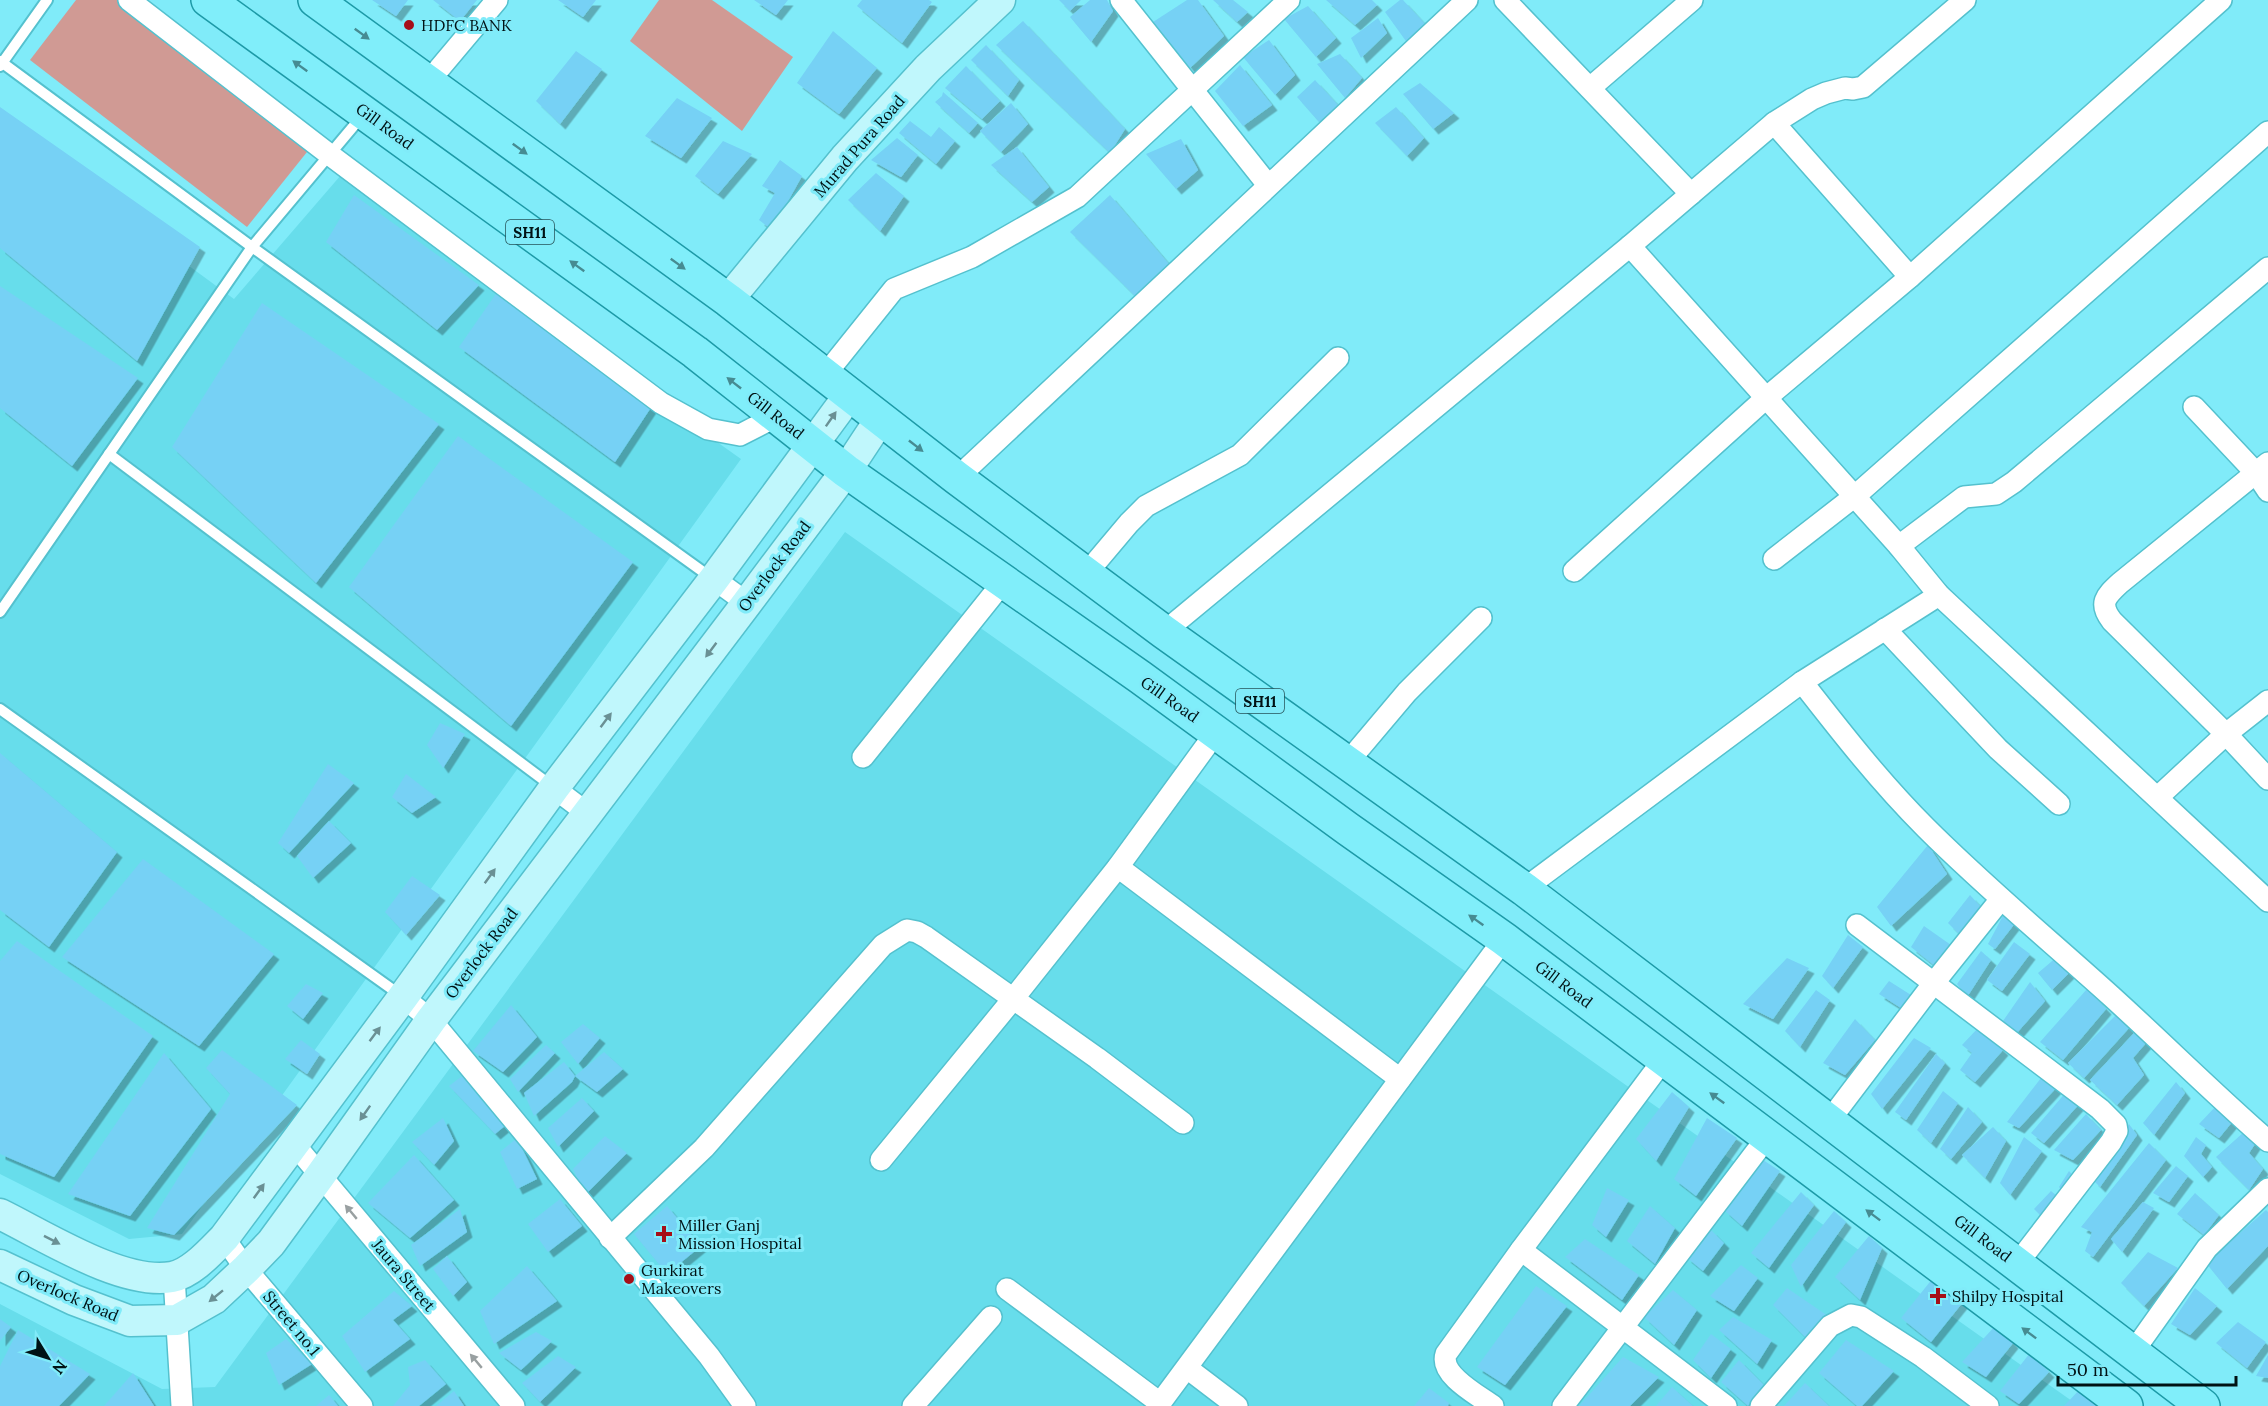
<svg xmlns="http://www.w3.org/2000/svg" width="2268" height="1406" font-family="Lora,serif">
  <defs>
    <filter id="shadow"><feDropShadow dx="5.5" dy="5.5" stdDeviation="0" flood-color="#0004"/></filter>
  </defs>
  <rect width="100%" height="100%" fill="#80ebf9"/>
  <g fill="#67ddeb">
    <polygon points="0,127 234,299 341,175 741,459 182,1234 129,1239 0,1174"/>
    <polygon points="845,532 2079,1406 0,1406 0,1304 162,1389 215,1387"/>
  </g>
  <g fill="#d09a94">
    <polygon points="76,0 143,0 319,137 247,227 30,60"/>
    <polygon points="659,0 712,0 793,57 742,131 630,41"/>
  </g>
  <g fill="#76d1f5" filter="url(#shadow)">
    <polygon points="372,0 408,0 396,16"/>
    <polygon points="433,0 477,0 460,21"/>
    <polygon points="558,0 596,0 583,17"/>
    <polygon points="754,0 788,0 776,15"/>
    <polygon points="862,0 929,0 932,2 902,43 857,6"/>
    <polygon points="1059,0 1081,0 1070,11"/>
    <polygon points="1090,0 1107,0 1113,11 1091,42 1070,17"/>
    <polygon points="1187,0 1198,0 1224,36 1190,68 1153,22"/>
    <polygon points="1213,0 1233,0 1248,12 1237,22"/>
    <polygon points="1326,0 1372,0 1377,5 1355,25"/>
    <polygon points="1400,0 1403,0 1426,25 1408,44 1385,12"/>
    <polygon points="1308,6 1336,38 1316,57 1284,19"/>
    <polygon points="1378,18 1387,33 1361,58 1351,38"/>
    <polygon points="1023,21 1125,129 1110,153 996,45"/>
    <polygon points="833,31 877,68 839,114 797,83"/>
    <polygon points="1269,40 1295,75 1275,95 1243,57"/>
    <polygon points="986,45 1019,80 1008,96 971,60"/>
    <polygon points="576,51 602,69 560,124 536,101"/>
    <polygon points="1340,54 1362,78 1345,98 1317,64"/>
    <polygon points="1240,65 1272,105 1243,126 1215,91"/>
    <polygon points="966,66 1000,101 982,119 945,88"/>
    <polygon points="1315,80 1338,105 1319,122 1297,97"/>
    <polygon points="1420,83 1454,113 1433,129 1403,94"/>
    <polygon points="943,92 978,123 969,133 935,102 942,96"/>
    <polygon points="677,98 712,118 681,158 645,136"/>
    <polygon points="1011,103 1028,124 1001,152 980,131"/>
    <polygon points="0,107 200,247 137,361 0,248"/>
    <polygon points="1396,107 1424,138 1407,156 1375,123"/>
    <polygon points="910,121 931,137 939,127 955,141 936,164 899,133"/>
    <polygon points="897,138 918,155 901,177 871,160"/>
    <polygon points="1181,139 1198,170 1176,189 1146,154"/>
    <polygon points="723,141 752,154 718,194 695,176"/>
    <polygon points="1017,147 1049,187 1032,202 991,165"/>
    <polygon points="780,160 802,176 772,230 759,220 775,193 762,186"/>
    <polygon points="876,173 904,196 880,231 848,200"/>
    <polygon points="354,195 479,285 437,330 326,242"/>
    <polygon points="1110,195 1169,264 1135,296 1070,232"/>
    <polygon points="0,286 138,378 72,466 0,408"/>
    <polygon points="500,288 652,406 615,462 459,347"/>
    <polygon points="262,303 439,424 316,583 172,447"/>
    <polygon points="458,436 633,562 511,726 349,587"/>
    <polygon points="440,723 465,734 443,768 427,745"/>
    <polygon points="0,753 117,852 49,947 0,910"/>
    <polygon points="328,764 354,783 289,853 278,843"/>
    <polygon points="406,774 436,797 412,813 392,797"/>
    <polygon points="329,821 351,843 313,878 297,856"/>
    <polygon points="1928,845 1947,874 1891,926 1877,907"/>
    <polygon points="143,859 274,954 199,1046 62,957"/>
    <polygon points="412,876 440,895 406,935 385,912"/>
    <polygon points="1970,895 1980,906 1959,934 1948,923"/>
    <polygon points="2006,910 2016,922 1995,949 1988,944"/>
    <polygon points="1924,926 1951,945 1935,966 1911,947"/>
    <polygon points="1848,935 1863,947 1833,988 1822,976"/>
    <polygon points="17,941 153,1036 54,1177 0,1154 0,961"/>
    <polygon points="2014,942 2030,954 2002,991 1987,980"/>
    <polygon points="1981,951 1991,960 1967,997 1957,984"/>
    <polygon points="2058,956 2072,970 2052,990 2038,973"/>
    <polygon points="1787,958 1809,968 1773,1019 1743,1004"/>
    <polygon points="1889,981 1911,995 1901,1008 1879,994"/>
    <polygon points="2030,982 2045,1001 2015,1035 2003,1021"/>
    <polygon points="306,984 323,993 303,1019 287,1006"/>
    <polygon points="2087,989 2106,1009 2063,1060 2040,1042"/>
    <polygon points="1816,990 1830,1000 1800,1047 1785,1031"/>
    <polygon points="511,1005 537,1037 503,1072 473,1051"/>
    <polygon points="2116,1015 2129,1028 2084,1078 2068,1063"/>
    <polygon points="1855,1019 1875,1040 1845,1075 1823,1063"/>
    <polygon points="583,1024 600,1038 578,1064 561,1042"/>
    <polygon points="1978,1028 2003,1050 1975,1082 1960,1070 1972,1053 1962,1045"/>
    <polygon points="2136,1031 2146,1043 2133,1058 2144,1075 2117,1105 2090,1080"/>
    <polygon points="1914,1038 1931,1048 1882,1109 1871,1094"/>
    <polygon points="301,1040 320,1054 307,1074 285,1059"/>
    <polygon points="546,1045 555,1053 518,1092 510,1079"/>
    <polygon points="222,1050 297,1105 174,1235 147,1228 230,1094 206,1068"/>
    <polygon points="604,1052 623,1069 597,1092 575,1076"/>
    <polygon points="164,1053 211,1109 130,1216 68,1194"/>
    <polygon points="1936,1054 1945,1063 1906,1120 1895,1112"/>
    <polygon points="564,1062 575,1076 572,1082 534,1116 524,1093"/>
    <polygon points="466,1073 506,1125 495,1134 449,1086"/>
    <polygon points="2041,1078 2056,1088 2019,1128 2007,1122"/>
    <polygon points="2176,1082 2185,1093 2154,1135 2143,1123"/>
    <polygon points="1943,1091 1958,1103 1931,1143 1917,1130"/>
    <polygon points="2067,1091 2081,1102 2044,1143 2031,1133"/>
    <polygon points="1672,1092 1689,1107 1656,1161 1636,1139"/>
    <polygon points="582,1098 594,1111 558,1147 548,1128"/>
    <polygon points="2216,1106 2233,1121 2219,1138 2199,1124"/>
    <polygon points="1968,1107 1982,1122 1951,1159 1940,1149"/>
    <polygon points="2086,1114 2101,1130 2073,1160 2054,1150"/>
    <polygon points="443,1118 454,1141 434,1165 412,1142"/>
    <polygon points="1707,1118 1737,1138 1696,1196 1674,1179"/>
    <polygon points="2129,1124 2137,1135 2100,1187 2093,1180"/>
    <polygon points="1993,1127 2006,1141 1985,1178 1962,1155"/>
    <polygon points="2244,1132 2257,1141 2249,1153 2263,1169 2249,1190 2216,1157"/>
    <polygon points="605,1136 627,1153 585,1195 573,1169"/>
    <polygon points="2024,1137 2042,1151 2010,1195 2000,1183"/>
    <polygon points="2196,1137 2206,1145 2201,1154 2212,1167 2203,1177 2184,1156"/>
    <polygon points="517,1138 537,1179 517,1189 500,1152"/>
    <polygon points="2149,1143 2166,1160 2093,1257 2085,1251 2092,1232 2081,1227"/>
    <polygon points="414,1155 454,1200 410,1238 368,1203"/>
    <polygon points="1763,1160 1780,1171 1742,1226 1724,1210"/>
    <polygon points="2176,1166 2188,1176 2169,1202 2153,1193"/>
    <polygon points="2069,1171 2076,1179 2065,1194 2059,1187"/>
    <polygon points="1607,1188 1629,1200 1606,1237 1592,1225"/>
    <polygon points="2051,1191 2062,1200 2046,1221 2034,1209"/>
    <polygon points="1801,1192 1814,1205 1769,1268 1751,1253"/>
    <polygon points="2195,1193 2219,1215 2204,1235 2177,1214"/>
    <polygon points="560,1199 582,1226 548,1252 528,1224"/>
    <polygon points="2143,1202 2154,1208 2122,1252 2111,1239"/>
    <polygon points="667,1206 701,1246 667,1274 634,1234"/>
    <polygon points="1650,1206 1675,1228 1655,1264 1627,1241"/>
    <polygon points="460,1209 467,1232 420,1266 411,1245"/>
    <polygon points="2266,1210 2268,1212 2268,1246 2227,1289 2206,1263"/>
    <polygon points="1834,1211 1846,1222 1801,1287 1791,1265"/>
    <polygon points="1711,1230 1724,1243 1703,1271 1686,1257"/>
    <polygon points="1869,1236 1882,1248 1860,1300 1835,1277"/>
    <polygon points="1585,1239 1639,1275 1622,1300 1565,1257"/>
    <polygon points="2148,1252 2178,1268 2144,1306 2121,1283"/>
    <polygon points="447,1256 467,1282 453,1296 433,1269"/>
    <polygon points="1741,1265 1758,1278 1734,1311 1710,1296"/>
    <polygon points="527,1266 557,1301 494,1344 480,1311"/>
    <polygon points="1937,1273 1967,1297 1931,1342 1901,1318"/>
    <polygon points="1536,1286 1567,1306 1505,1385 1477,1367"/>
    <polygon points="1787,1288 1828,1316 1808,1340 1773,1305"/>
    <polygon points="2195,1288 2217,1306 2190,1335 2171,1324"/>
    <polygon points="1673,1290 1697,1310 1674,1345 1644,1317"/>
    <polygon points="394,1291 412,1306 393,1320 410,1339 365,1372 342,1336"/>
    <polygon points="1733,1317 1772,1340 1757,1364 1719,1330"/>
    <polygon points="0,1319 11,1327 0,1341"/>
    <polygon points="2238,1322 2266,1342 2247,1368 2216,1343"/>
    <polygon points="1996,1325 2013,1343 1986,1377 1962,1362"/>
    <polygon points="18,1330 90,1374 59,1406 0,1406 0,1366"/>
    <polygon points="536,1332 552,1341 521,1370 499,1353"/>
    <polygon points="1711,1334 1731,1349 1711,1378 1693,1360"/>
    <polygon points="286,1339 312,1364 279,1385 266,1353"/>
    <polygon points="1846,1340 1894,1371 1862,1406 1857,1406 1819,1373"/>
    <polygon points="2030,1353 2049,1372 2019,1404 2000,1391"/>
    <polygon points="2268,1355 2268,1378 2256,1376"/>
    <polygon points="558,1356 576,1367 540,1402 522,1383"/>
    <polygon points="1623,1357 1659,1377 1630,1406 1579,1406"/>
    <polygon points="425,1360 446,1384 419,1406 393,1406 410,1385 408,1367"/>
    <polygon points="1739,1360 1764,1385 1748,1406 1721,1382"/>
    <polygon points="133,1373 154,1406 104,1406"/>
    <polygon points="1805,1383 1829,1406 1784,1406"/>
    <polygon points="1672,1387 1693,1406 1656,1406"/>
    <polygon points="1429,1388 1449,1403 1448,1406 1414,1406"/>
    <polygon points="2081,1388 2103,1406 2064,1406"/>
    <polygon points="454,1391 464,1406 436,1406"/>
    <polygon points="329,1395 338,1406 316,1406"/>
  </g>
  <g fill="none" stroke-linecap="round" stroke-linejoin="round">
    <defs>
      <g id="lane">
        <polyline points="0,61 252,247 713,579"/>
        <polyline points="0,66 47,0"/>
        <polyline points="109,454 553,787"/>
        <polyline points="0,612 252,247 362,116"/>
        <polyline points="0,709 403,997"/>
      </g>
      <g id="street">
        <polyline points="129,0 330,155 661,403 708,429 740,435 777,416"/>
        <polyline points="1121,0 1268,185"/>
        <polyline points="1505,0 1691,194"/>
        <polyline points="428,82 497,0"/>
        <polyline points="1590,88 1692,0"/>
        <polyline points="1774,123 1910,277"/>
        <polyline points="1630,246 1899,546 1939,595 2268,901"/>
        <polyline points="825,375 894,289 972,257 1077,197 1289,0"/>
        <polyline points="2194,407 2256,473 2268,491"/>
        <path d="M2268,463l-148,120c-14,13 -22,20 -8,38l114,113 42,45"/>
        <polyline points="957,478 1467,0"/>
        <polyline points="1899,546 1964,497 1996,494 2014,482 2268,268"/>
        <polyline points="1774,559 1855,496 2268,132"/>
        <polyline points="1574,571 1766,398 1910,277 2221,0"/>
        <polyline points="1086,574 1129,523 1146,506 1240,455 1338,358"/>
        <polyline points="714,579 747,603"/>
        <polyline points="1885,629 1998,749 2059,804"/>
        <polyline points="1164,632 1630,246 1774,123 1812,99 1826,93 1845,88 1853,89 1863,87 1965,0"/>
        <path d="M1802,682c39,50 78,100 124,146 59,59 123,112 185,168 53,48 103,98 157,145"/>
        <polyline points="863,757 1004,581"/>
        <polyline points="1347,763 1407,692 1481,618"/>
        <polyline points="554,788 587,813"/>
        <polyline points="2158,797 2226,734 2268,701"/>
        <polyline points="1118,867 1400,1079"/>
        <polyline points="1524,889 1802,682 1939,595"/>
        <polyline points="1857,925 2100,1109 2116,1125 2117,1131 2111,1142 2017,1264"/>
        <polyline points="403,997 431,1020 709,1356 745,1406"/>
        <polyline points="1829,1121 1933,984 2001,899"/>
        <polyline points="294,1144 514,1406"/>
        <polyline points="881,1160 1013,999 1118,867 1217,731"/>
        <polyline points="224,1238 246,1269 362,1406"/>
        <polyline points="610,1238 704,1148 883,945 907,930 917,932 926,937 1097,1058 1183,1123"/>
        <polyline points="1521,1250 1726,1406"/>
        <polyline points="174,1277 182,1406"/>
        <polyline points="1007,1289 1160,1403"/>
        <polyline points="2133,1352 2207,1248 2268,1189"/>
        <polyline points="1187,1368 1237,1406"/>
        <polyline points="913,1406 991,1317"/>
        <polyline points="1158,1406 1504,939"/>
        <path d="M1493,1406c-15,-11 -54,-31 -47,-52l75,-104 143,-191"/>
        <polyline points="1563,1406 1768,1136"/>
        <polyline points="1761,1406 1830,1326 1851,1315 1861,1317 1923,1357 1988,1406"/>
      </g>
      <g id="secondary">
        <polyline points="728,300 845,158 928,68 1000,0"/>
        <path d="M0,1214c45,22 123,72 172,63 20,-4 39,-26 52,-39l179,-241 151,-209 160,-209 136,-185"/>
        <polyline points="0,1265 74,1300 130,1321 177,1320 214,1299 246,1269 271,1243 320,1176 431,1020 747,603 846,471 881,418"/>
      </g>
      <g id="primary">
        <polyline points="208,0 695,352 846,471 1140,677 1348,829 1504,939 2126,1406"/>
        <polyline points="315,0 728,300 957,478 1164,632 1524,889 2203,1406"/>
      </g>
    </defs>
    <use href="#lane" stroke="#54c1ce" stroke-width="14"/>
    <use href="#street" stroke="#54c1ce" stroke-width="24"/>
    <use href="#secondary" stroke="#54c1ce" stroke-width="33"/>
    <use href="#primary" stroke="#1d9aa7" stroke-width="36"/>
    <use href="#lane" stroke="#fff" stroke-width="10"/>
    <use href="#street" stroke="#fff" stroke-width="21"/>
    <use href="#secondary" stroke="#c0f7fc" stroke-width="30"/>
    <use href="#primary" stroke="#80eefa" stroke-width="33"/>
  </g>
  <defs><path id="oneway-solid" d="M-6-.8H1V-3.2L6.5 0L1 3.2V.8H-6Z" transform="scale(1.5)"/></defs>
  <g fill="#468b92">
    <use href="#oneway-solid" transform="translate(362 34) rotate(36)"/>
    <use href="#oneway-solid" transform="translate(300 66) rotate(-144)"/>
    <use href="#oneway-solid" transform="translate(520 149) rotate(36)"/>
    <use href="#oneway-solid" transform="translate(678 264) rotate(36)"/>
    <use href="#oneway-solid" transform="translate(577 266) rotate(-144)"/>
    <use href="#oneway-solid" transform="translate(734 383) rotate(-142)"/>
    <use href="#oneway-solid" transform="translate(916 446) rotate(38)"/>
    <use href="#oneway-solid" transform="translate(1476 920) rotate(-145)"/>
    <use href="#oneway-solid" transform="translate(1717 1098) rotate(-144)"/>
    <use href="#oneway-solid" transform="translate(1873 1215) rotate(-143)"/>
    <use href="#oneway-solid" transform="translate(2029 1333) rotate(-143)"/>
  </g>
  <g fill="#6a9094">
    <use href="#oneway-solid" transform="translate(831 419) rotate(-55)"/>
    <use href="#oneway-solid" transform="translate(711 650) rotate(127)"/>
    <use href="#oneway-solid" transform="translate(606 720) rotate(-53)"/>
    <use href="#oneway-solid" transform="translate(490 876) rotate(-54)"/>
    <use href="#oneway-solid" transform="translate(375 1034) rotate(-53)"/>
    <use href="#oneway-solid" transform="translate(365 1113) rotate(125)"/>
    <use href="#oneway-solid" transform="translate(259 1191) rotate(-54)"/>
    <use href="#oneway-solid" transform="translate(52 1240) rotate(27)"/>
    <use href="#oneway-solid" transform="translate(216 1296) rotate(141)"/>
  </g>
  <g fill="#99a0a1">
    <use href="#oneway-solid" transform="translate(351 1212) rotate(-130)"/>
    <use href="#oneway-solid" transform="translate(476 1361) rotate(-130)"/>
  </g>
  <g fill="#a60f18" stroke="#80ebf9" stroke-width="2">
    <circle cx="409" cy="25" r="6"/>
    <path d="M661 1225h6v6h6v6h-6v6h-6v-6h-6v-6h6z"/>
    <circle cx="629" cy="1279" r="6"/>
    <path d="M1935 1287h6v6h6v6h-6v6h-6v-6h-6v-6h6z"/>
  </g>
  <g text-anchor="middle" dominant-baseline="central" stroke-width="6" stroke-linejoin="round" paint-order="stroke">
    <g fill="#80ebf9" stroke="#265359" stroke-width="1.5">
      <rect x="506" y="220" width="48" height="24" rx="4.5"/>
      <rect x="1236" y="689" width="48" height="24" rx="4.5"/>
    </g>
    <g font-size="15" font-weight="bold" fill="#001214">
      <text x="530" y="232">SH11</text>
      <text x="1260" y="701">SH11</text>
    </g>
    <g font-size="16" fill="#001214" stroke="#80ebf9" text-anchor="start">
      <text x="421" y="25">HDFC BANK</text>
      <text x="678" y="1225">Miller Ganj<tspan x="678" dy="18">Mission Hospital</tspan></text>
      <text x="641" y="1270">Gurkirat<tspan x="641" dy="18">Makeovers</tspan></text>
      <text x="1952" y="1296">Shilpy Hospital</text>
    </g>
    <g font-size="16" fill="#001214" stroke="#80ebf9">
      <text transform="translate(385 126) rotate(36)">Gill Road</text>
      <text transform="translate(859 146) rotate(-49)">Murad Pura Road</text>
      <text transform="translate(776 415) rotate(38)">Gill Road</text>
      <text transform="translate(774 566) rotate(-53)">Overlock Road</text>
      <text transform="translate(1170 699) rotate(35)">Gill Road</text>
      <text transform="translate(481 953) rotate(-53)">Overlock Road</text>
      <text transform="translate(1564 984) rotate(37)">Gill Road</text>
      <text transform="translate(1983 1238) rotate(37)">Gill Road</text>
      <text transform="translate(404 1275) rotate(50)">Jaura Street</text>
      <text transform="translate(68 1295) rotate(23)">Overlock Road</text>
      <text transform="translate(292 1323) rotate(50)">Street no.1</text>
    </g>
  </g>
  <g transform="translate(48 1358) rotate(128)" stroke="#80ebf9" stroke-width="4.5" paint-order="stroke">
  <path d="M0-4.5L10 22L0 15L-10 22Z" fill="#001214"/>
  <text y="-9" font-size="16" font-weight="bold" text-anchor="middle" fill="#001214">N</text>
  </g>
  <path d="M2058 1376v9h178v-9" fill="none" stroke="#001214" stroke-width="3"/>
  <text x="2067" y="1376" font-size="18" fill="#001214" stroke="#80ebf9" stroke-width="4.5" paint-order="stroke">50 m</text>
</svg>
